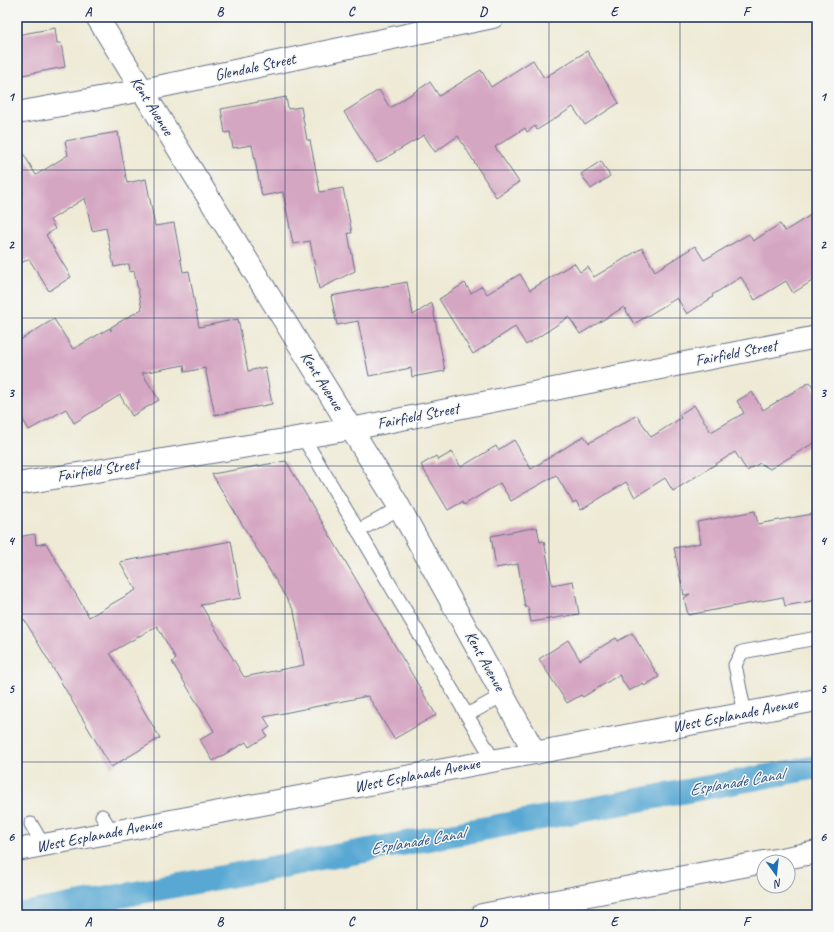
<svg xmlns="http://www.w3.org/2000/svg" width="834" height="932" font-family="Caveat,sans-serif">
  <rect width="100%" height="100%" fill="#f6f6f2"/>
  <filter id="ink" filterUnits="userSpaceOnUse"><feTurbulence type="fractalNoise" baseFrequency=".025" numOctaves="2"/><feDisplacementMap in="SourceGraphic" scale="8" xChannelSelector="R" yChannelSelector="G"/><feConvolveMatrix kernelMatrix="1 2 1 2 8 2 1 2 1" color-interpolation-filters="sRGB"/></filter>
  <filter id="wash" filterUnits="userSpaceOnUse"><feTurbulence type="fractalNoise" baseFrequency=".012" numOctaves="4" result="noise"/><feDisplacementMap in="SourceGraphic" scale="16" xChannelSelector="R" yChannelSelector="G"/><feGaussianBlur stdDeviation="0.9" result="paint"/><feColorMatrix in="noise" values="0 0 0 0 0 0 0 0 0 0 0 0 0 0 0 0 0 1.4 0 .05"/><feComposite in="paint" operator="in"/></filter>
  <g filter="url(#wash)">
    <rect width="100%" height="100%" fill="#eeead5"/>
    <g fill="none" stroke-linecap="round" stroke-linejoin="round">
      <polyline stroke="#59a8d3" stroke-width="24" points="17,915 817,767"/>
    </g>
    <g id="blocks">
      <g fill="#d5a6c2">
        <polygon points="55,28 57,43 61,43 65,67 17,76 17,35"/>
        <polygon points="587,51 619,103 585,125 573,107 537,130 535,126 527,132 525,128 495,147 519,182 496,197 458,136 435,152 424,135 377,163 344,112 379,90 390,108 430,82 439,96 481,70 491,87 533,60 544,78"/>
        <polygon points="286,97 288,109 301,107 307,140 310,140 320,192 343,188 352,233 348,233 355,271 319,289 310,241 293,244 283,192 262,196 252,145 233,148 230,132 225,133 221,109"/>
        <polygon points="118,132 127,183 146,179 155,226 174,223 183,272 189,271 199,327 238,319 248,371 265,367 272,404 215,415 205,368 185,372 184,365 142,373 159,400 132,416 120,395 74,423 66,409 29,430 17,410 17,342 54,319 73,349 110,328 111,331 111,327 142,309 134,271 130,272 129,264 114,267 106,228 92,231 85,198 50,220 55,229 46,235 71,277 49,291 29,259 17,265 17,143 36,175 68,155 65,141"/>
        <polygon points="601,161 610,176 591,189 581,174"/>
        <polygon points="817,211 817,278 793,293 786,281 755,300 741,277 712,295 713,297 687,314 677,298 634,324 624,307 580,334 569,317 526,345 515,327 473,354 439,299 465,283 471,293 482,286 487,294 520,274 530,290 574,263 580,272 588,267 594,277 642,248 655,271 695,246 704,260 749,234 753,241 780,224 785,231"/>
        <polygon points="407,282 413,315 432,303 445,371 412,377 411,368 369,376 358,321 337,325 331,296"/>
        <polygon points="810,382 817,394 817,441 770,469 760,463 747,471 735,452 673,491 665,478 635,497 626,482 581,510 576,501 573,503 556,475 511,501 500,483 464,505 462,502 448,510 421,465 436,456 438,460 452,452 461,467 496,446 498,450 514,440 531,469 584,436 589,443 637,415 651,437 681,418 679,415 694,405 711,432 744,413 737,401 752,392 763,410"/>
        <polygon points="286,461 436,715 394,739 368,696 264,717 270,727 264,731 267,736 249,747 246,742 213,761 200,740 214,731 172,662 176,659 157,626 110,653 160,738 111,767 24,619 17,621 17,537 35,534 36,545 46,543 89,617 136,590 120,562 231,541 241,598 201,605 244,677 304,665 294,611 212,474"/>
        <polygon points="755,511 758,524 817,513 817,600 785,606 783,597 688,615 684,598 690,594 684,595 674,548 701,543 697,522"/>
        <polygon points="537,527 540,542 544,541 552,585 573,581 579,614 531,622 528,607 525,607 518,564 496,568 491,536"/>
        <polygon points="632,633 659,677 644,686 643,683 629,691 619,675 583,697 581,695 567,703 539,659 568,640 580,660 616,638 618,641"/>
      </g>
    </g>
  </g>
  <g filter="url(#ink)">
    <use href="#blocks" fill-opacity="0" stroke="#657088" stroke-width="1"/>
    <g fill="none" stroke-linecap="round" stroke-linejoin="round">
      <defs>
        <g id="lane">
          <polyline points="303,437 494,761"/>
          <polyline points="358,531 400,508"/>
          <polyline points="745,714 735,665 742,652 817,638"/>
          <polyline points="467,715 503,695"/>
          <polyline points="102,816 112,832"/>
          <polyline points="31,824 43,845"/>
        </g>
        <g id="street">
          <polyline points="97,17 397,503 535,753"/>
          <polyline points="17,113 143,90 493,17"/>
          <polyline points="17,484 351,429 817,337"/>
        </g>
        <g id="secondary">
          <polyline points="17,850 817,700"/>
          <polyline points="765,862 817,852"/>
          <polyline points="482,915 764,862"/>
        </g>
      </defs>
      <use href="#lane" stroke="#657088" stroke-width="15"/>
      <use href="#street" stroke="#657088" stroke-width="24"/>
      <use href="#secondary" stroke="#657088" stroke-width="24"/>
      <use href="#lane" stroke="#fff" stroke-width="13"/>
      <use href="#street" stroke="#fff" stroke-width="22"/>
      <use href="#secondary" stroke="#fff" stroke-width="22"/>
    </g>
  </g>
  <path fill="none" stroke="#1b2f5e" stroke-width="1" stroke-opacity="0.55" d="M154,17v898M285,17v898M417,17v898M549,17v898M680,17v898M17,170h800M17,318h800M17,466h800M17,614h800M17,762h800"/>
  <g text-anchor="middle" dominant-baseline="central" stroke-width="3" stroke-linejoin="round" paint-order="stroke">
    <g font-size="16" fill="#1b2f5e" stroke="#f6f6f2">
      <text transform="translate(255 67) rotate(-12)">Glendale Street</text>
      <text transform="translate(152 106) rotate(58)">Kent Avenue</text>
      <text transform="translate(736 353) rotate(-11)">Fairfield Street</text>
      <text transform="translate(322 381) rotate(58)">Kent Avenue</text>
      <text transform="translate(418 416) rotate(-11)">Fairfield Street</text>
      <text transform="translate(98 470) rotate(-9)">Fairfield Street</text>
      <text transform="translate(485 661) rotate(61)">Kent Avenue</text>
      <text transform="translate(735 715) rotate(-11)">West Esplanade Avenue</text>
      <text transform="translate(417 775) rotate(-11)">West Esplanade Avenue</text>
      <text transform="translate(99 835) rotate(-11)">West Esplanade Avenue</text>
    </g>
    <g font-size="17" font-style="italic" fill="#315987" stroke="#f6f6f2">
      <text transform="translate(736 782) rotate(-10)">Esplanade Canal</text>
      <text transform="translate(417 841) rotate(-10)">Esplanade Canal</text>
    </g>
  </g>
  <rect width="834" height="932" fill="none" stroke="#f6f6f2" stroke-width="44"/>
  <g transform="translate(776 874) rotate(165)"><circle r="19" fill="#f6f6f2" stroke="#9ea6b7"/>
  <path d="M0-3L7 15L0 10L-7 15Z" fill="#1f6fb2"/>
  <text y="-6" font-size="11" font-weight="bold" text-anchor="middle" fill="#1b2f5e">N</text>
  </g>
  <rect x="22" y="22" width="790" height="888" fill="none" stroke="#1b2f5e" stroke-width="1.5"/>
  <g font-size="13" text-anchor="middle" font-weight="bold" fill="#1b2f5e">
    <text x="88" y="16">A</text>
    <text x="220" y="16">B</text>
    <text x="351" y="16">C</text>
    <text x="483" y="16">D</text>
    <text x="614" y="16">E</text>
    <text x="746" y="16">F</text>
    <text x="11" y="101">1</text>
    <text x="823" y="101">1</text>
    <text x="11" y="249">2</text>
    <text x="823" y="249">2</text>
    <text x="11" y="397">3</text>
    <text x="823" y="397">3</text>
    <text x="11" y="545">4</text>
    <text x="823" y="545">4</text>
    <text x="11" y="693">5</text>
    <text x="823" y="693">5</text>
    <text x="11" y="841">6</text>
    <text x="823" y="841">6</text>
    <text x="88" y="926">A</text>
    <text x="220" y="926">B</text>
    <text x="351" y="926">C</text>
    <text x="483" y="926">D</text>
    <text x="614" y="926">E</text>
    <text x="746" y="926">F</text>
  </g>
</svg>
